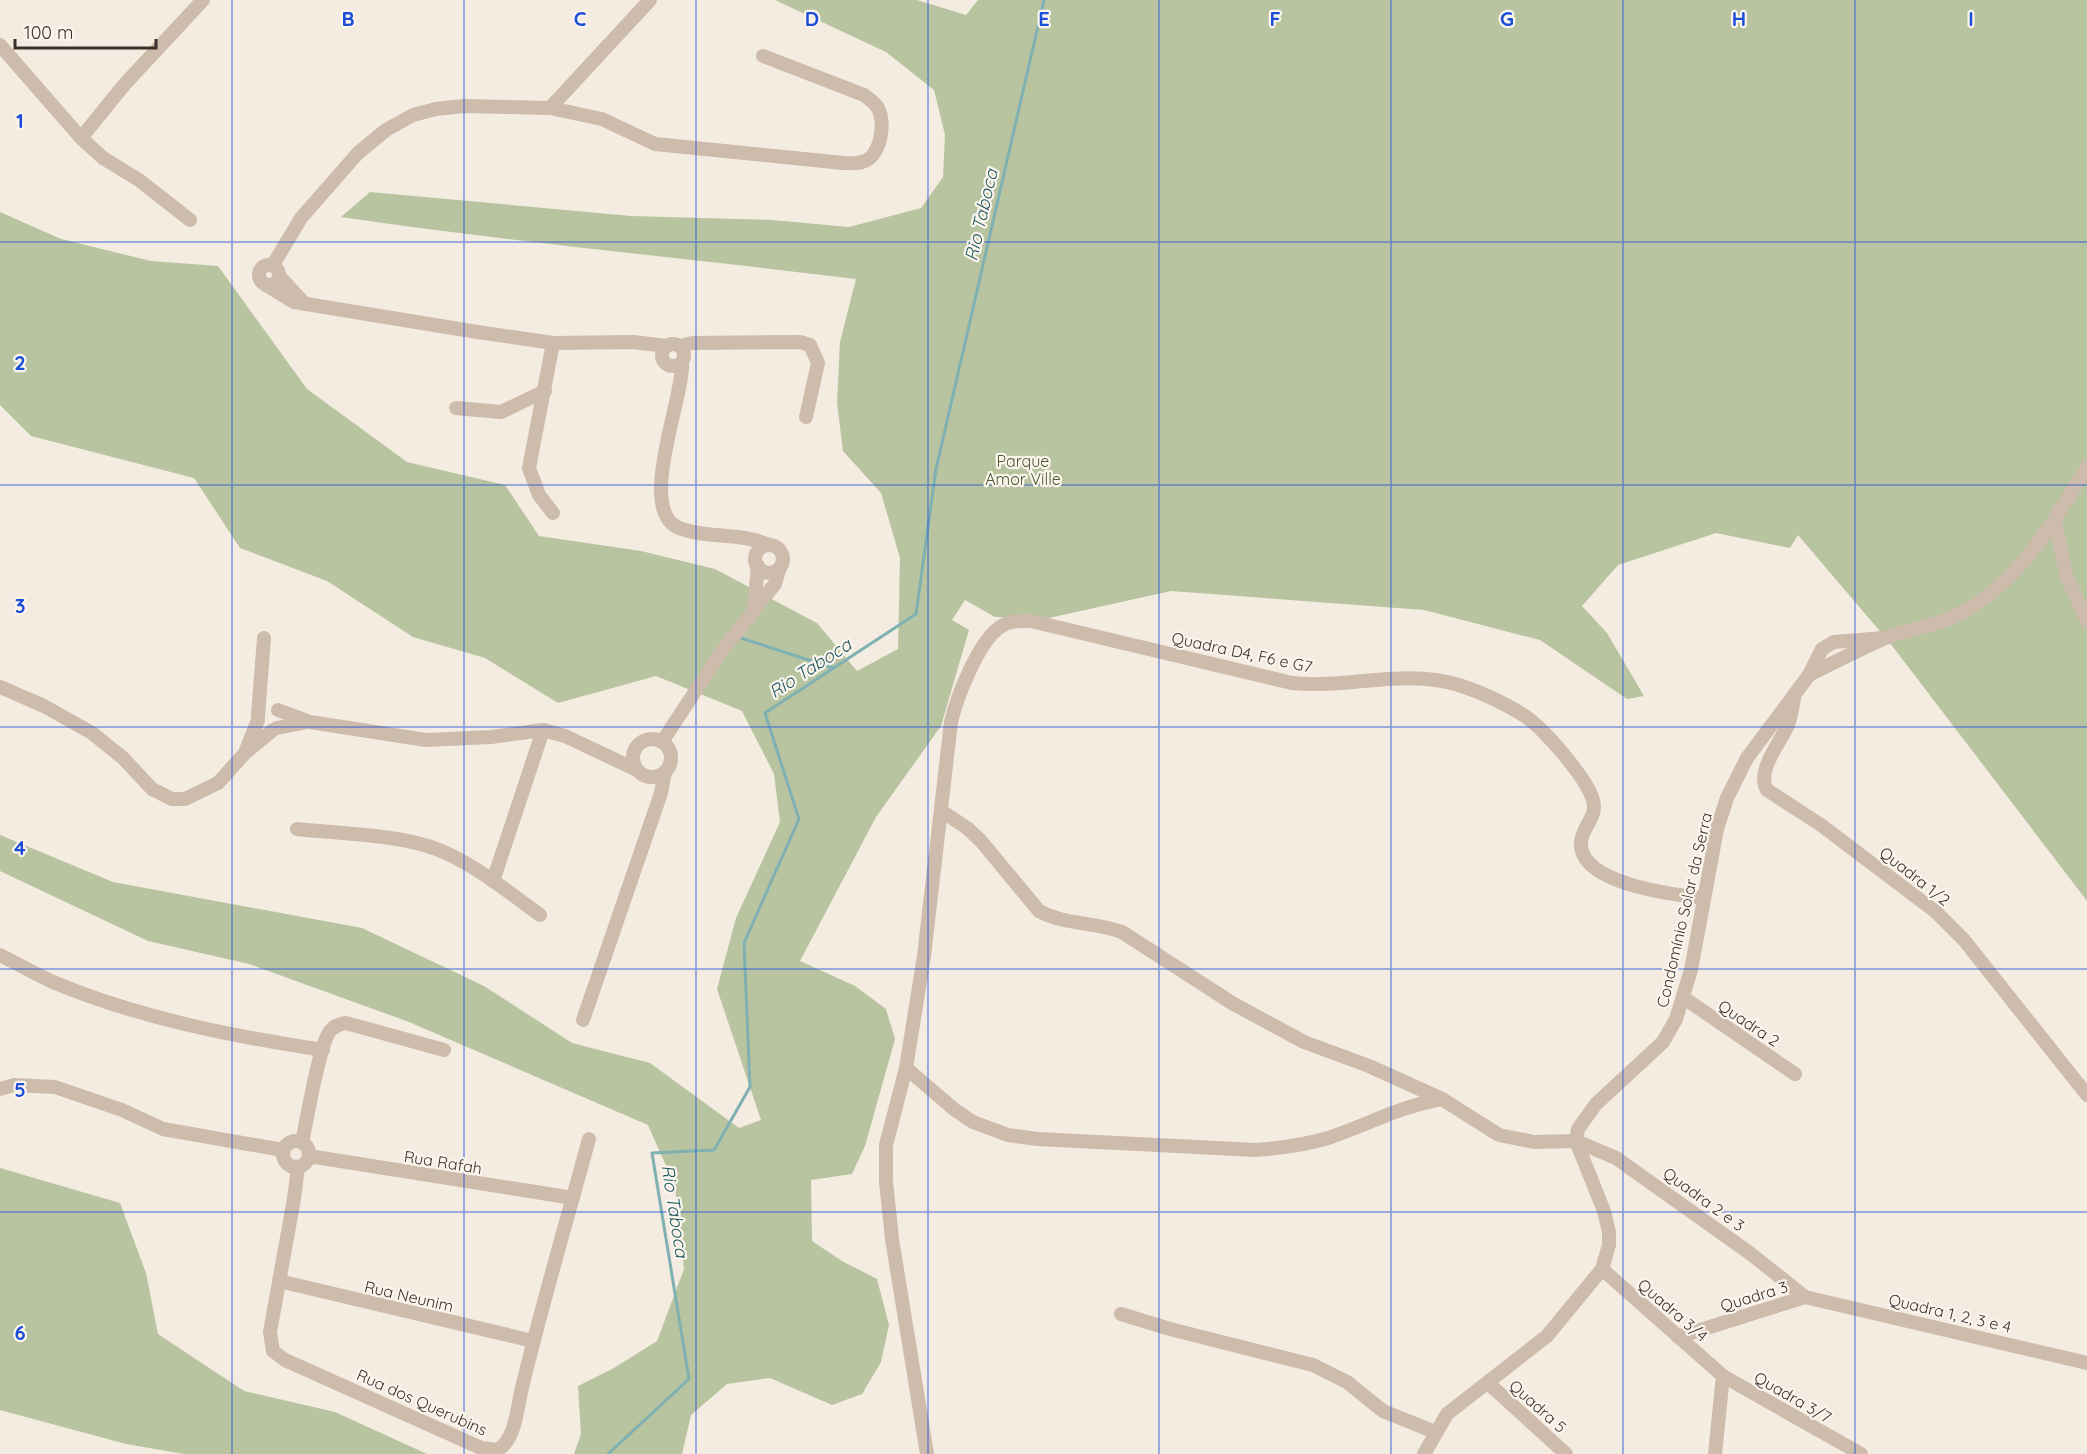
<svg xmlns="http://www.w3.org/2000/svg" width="2087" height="1454" font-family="Quicksand,sans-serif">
  <rect width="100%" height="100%" fill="#f4ebe1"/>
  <g fill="#b8c4a0">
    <path d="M775,0h142l49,15 12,-15h1109v901l-197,-258 -92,-108 -8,13 -74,-15 -98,32 -36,41 25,27 37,63 -17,3 -87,-59 -116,-30 -253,-19 -122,27 -54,-1 -30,-17 -13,20 17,10 -28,96 -65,91 -76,144 55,25 31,23 9,30 -30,107 -13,28 -41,6 1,61 30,20 35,18 12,46 -8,37 -19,32 -30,11 -62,-27 -43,6 -36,31 -9,39h-108l7,-20 -3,-48 36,-18 43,-27 27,-72 -9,-83 -27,-61 -239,-103 -160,-58 -101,-23 -148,-70v-36l113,47 249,46 122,58 88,57 78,20 89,65 22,-8 -44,-131 19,-71 44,-96 -6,-48 -32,-63 -86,-35 -98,27 -73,-45 -72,-21 -86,-56 -87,-33 -46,-70 -163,-42 -31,-31v-193l61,27 90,22 67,5 89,123 100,73 98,23 34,51 102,15 74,18 102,54 40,48 41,-22 2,-91 -19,-65 -38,-42 -6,-48 3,-61 16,-63c-171,-21 -344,-37 -515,-62l29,-25 261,24 141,4 77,7 72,-19 22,-31 2,-42 -11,-45 -48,-38z"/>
    <polygon points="0,1168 120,1203 146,1273 158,1334 244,1391 335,1412 427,1454 184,1454 126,1444 0,1410"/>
  </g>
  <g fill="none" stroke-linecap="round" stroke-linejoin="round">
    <g stroke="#7fb0b2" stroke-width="3">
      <polyline points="741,638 833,668"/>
      <polyline points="608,1454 689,1379 652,1153 714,1150 750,1087 744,943 799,819 765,713 916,614 936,469 1044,0"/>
    </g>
    <g stroke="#cdbbac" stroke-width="14">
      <polyline points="0,45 81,138 103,158 139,180 190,220"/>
      <polyline points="550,108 650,0"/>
      <polyline points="81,138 124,85 203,0"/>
      <circle cx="269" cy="275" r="10"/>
      <path d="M273,265l28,-47 57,-65 28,-23 27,-15 23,-6 27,-3 87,2 52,11 53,25 188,19c6,0 13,1 19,-1 19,-5 24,-39 16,-54 -4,-6 -9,-9 -14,-13l-101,-39"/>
      <polyline points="279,276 305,304"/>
      <polyline points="266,285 294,302 471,331 553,343 633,342 667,346"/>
      <polyline points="553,343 529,468 539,495 553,513"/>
      <circle cx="673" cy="355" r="11"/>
      <polyline points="680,346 692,343 800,342 810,345 818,363 806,417"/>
      <path d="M682,363c2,35 -46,147 -3,165 28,11 61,4 90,17"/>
      <polyline points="456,408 501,412 545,391"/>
      <polyline points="2055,520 2066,575 2087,621"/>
      <circle cx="769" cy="559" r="14"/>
      <polyline points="754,608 758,566"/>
      <path d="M1809,675c24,-12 49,-25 74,-36 21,-9 44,-11 65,-20 67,-28 103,-94 139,-152"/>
      <polyline points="0,687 44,706 92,733 123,758 152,789 172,799 185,799 218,783 246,752 273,730"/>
      <path d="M1794,699c-2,9 -3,20 -7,28 -8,17 -31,45 -20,63l54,35 115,87 28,28 123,155"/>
      <polyline points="278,710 310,722 426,740 491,737 543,730 565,736 637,770"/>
      <polyline points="258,716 264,638"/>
      <polyline points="277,728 308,722"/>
      <circle cx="652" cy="758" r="19"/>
      <polyline points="662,742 721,652 775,584 780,567"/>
      <polyline points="246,750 258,720"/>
      <path d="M943,812l24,16 14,13 58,70c26,14 56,11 83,21l110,71 72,39 65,24 73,33"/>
      <path d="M297,829c43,5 102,5 142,21 37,15 69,42 101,65"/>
      <polyline points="493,881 543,730"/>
      <path d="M0,955c18,9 35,19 53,27 86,36 178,54 270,68"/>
      <polyline points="1684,998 1795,1074"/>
      <polyline points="583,1020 661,793 665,772"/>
      <path d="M906,1068l49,42 18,12 35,13 30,4 218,11c25,-2 49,-5 72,-12 39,-13 73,-32 114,-39l57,36 35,7 42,-1 40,17 135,96 54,43 282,66"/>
      <polyline points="0,1089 14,1085 55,1087 122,1110 163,1129 283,1150"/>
      <circle cx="296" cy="1154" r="13"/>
      <path d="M302,1142c5,-22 17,-97 28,-111 4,-5 9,-7 16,-8l98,27"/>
      <polyline points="309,1156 573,1198"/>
      <path d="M298,1167l-4,32 -24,133 3,19 12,9 196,88 16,2c18,-9 20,-40 24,-58 20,-85 45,-168 68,-253"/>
      <polyline points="1602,1269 1723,1376 1861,1454"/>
      <polyline points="279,1281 533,1341"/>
      <polyline points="1121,1314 1170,1329 1313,1365 1347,1382 1383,1411 1435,1432"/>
      <polyline points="1678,1337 1805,1297"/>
      <polyline points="1488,1383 1566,1454"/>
      <path d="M927,1454l-35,-215 -6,-58v-36l20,-77 18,-112 27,-234c6,-25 27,-80 49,-95 9,-7 21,-6 31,-6l261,62c55,6 111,-15 167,2 21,7 47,19 66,31 20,14 61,61 68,84 5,17 -11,27 -12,42 -3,42 94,53 123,56"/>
      <polyline points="1424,1454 1447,1414 1547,1336 1602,1269 1609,1245 1609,1232 1604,1211 1576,1141 1578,1129 1596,1104 1663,1042 1676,1019 1691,970 1717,829 1727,798 1747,758 1809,675 1822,649 1834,642 1884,638"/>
      <polyline points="1715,1454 1723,1376"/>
    </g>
  </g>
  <path fill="none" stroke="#1d4ed8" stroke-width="1.5" stroke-opacity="0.55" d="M232,0v1454M464,0v1454M696,0v1454M928,0v1454M1159,0v1454M1391,0v1454M1623,0v1454M1855,0v1454M0,242h2087M0,485h2087M0,727h2087M0,969h2087M0,1212h2087"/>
  <g text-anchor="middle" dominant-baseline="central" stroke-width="4.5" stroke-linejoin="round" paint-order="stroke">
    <g font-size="16" fill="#4a5a2e" stroke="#fbf5ee">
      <text x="1023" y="461">Parque<tspan x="1023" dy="18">Amor Ville</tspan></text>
    </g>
    <g font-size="16" fill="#3b302b" stroke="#fbf5ee">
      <text transform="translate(1242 652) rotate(12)">Quadra D4, F6 e G7</text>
      <text transform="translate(1915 876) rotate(38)">Quadra 1/2</text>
      <text transform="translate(1684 910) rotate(-77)">Condomínio Solar da Serra</text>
      <text transform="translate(1749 1023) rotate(34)">Quadra 2</text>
      <text transform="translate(443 1162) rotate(9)">Rua Rafah</text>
      <text transform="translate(1704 1199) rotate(36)">Quadra 2 e 3</text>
      <text transform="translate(409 1296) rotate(13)">Rua Neunim</text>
      <text transform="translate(1754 1296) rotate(-17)">Quadra 3</text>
      <text transform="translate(1673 1310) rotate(41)">Quadra 3/4</text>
      <text transform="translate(1950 1313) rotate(13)">Quadra 1, 2, 3 e 4</text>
      <text transform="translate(1793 1397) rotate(30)">Quadra 3/7</text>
      <text transform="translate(422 1402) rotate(24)">Rua dos Querubins</text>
      <text transform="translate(1538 1406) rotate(42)">Quadra 5</text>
    </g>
    <g font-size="18" font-style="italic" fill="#1f5a5e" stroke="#fbf5ee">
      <text transform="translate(981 215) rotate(-77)">Rio Taboca</text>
      <text transform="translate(810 668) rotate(-33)">Rio Taboca</text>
      <text transform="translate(675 1211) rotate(81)">Rio Taboca</text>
    </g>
  </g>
  <g font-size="20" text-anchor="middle" font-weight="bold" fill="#1d4ed8" stroke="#fbf5ee" stroke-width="4.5" stroke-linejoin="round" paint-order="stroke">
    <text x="348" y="26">B</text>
    <text x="580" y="26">C</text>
    <text x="812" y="26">D</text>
    <text x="1044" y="26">E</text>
    <text x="1275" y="26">F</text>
    <text x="1507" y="26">G</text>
    <text x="1739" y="26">H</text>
    <text x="1971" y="26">I</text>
    <text x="20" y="128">1</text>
    <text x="20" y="370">2</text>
    <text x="20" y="613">3</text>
    <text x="20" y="855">4</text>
    <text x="20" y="1097">5</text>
    <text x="20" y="1340">6</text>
  </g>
  <path d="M15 39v9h141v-9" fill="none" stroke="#3b302b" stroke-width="3"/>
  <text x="24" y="39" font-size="18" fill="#3b302b" stroke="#fbf5ee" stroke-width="4.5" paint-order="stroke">100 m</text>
</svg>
